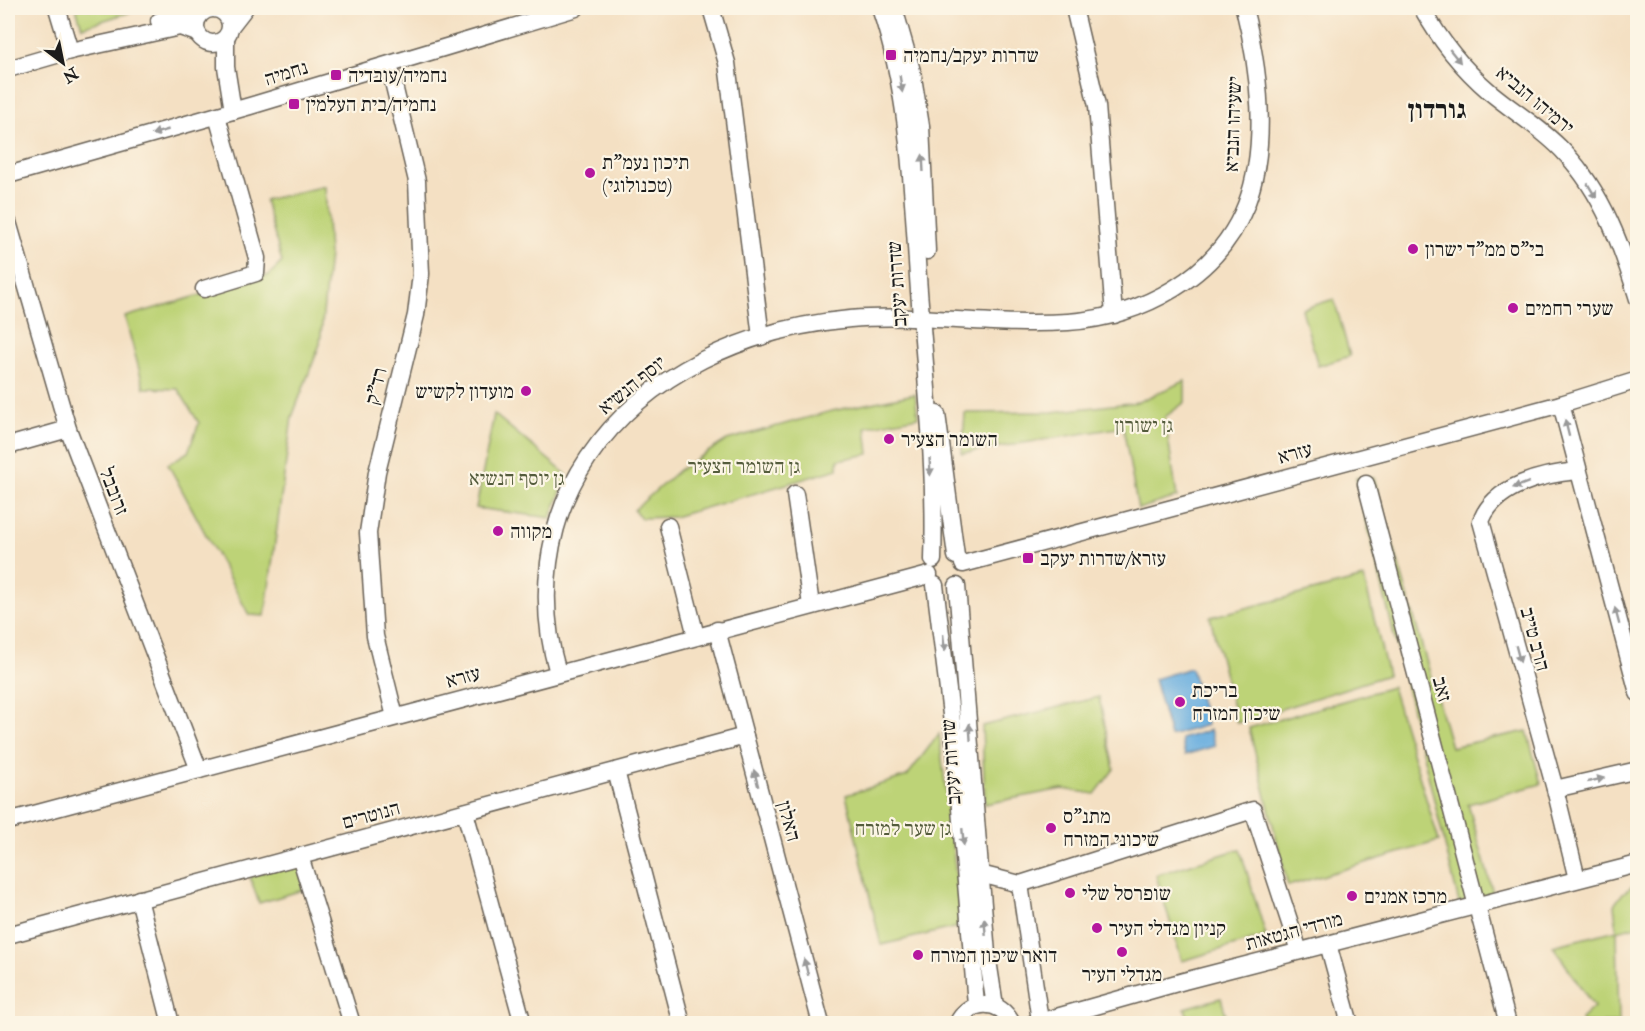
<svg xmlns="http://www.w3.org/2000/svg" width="1645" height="1031" font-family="'IM FELL Double Pica','Frank Ruhl Libre',serif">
  <rect width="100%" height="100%" fill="#fcf5e5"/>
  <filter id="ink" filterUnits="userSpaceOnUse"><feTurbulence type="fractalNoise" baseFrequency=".0167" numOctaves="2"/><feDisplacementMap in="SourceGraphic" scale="12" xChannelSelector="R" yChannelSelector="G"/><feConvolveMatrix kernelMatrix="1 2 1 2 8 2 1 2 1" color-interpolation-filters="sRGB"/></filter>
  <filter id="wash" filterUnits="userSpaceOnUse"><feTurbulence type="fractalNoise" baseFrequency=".008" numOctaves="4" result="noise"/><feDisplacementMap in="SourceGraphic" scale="24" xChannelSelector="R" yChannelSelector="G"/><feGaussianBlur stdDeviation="1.35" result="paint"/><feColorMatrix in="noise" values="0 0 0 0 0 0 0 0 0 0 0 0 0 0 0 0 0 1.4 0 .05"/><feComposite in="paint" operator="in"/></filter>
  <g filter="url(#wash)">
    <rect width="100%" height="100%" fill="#f4e0c3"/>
    <g fill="#bdd377" stroke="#6c784a" stroke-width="1.5">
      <polygon points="76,8 144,8 82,27"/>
      <polygon points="325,186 329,254 320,344 292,417 265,616 249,615 168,464 188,452 199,423 178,389 144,388 125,317 269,275 282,262 265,200"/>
      <polygon points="1334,299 1350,356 1318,366 1302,309"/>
      <polygon points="1185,381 1185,402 1165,417 1177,497 1138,509 1123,427 962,453 965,413 1052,412 1138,402"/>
      <polygon points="915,394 918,417 866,427 869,454 838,460 838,469 674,517 641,518 634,510 679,470 727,440 832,411"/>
      <polygon points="494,414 567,475 551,518 476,508"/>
      <polygon points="1356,478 1374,478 1451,747 1527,731 1541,784 1468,804 1493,893 1459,903"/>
      <polygon points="1364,578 1388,675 1237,723 1210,617"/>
      <polygon points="1392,687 1439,841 1288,886 1249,728"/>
      <polygon points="1099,697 1114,769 1095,794 1062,789 985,804 982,726"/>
      <polygon points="939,734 962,926 881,945 846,795 907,776"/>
      <polygon points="1240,849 1266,936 1182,961 1156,875"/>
      <polygon points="299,861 306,889 259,903 250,877"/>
      <polygon points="1637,883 1637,926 1617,931 1619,1023 1582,1023 1581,1019 1594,1007 1553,946 1617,930 1614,905 1623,893"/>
      <polygon points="1221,998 1228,1023 1189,1023 1185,1008"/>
    </g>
    <g fill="#69aedf" stroke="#42657e" stroke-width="1.5">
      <polygon points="1191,668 1207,725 1170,736 1154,679"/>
      <polygon points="1210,730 1215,746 1185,755 1181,739"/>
    </g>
  </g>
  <g filter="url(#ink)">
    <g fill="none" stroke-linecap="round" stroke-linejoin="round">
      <defs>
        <g id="minor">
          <polyline points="57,8 70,51"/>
          <polyline points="711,8 727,63 761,337"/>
          <path d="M880,8c31,91 32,188 39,283 7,89 17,180 14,269"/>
          <polyline points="894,8 912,71 921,126 927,251"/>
          <polyline points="1074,8 1097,106 1114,315"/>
          <path d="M1422,8c17,31 41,61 68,84 25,21 53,37 75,61 38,40 57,94 73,146"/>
          <circle cx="213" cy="26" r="17"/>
          <polyline points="159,21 203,11"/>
          <polyline points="231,26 245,8"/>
          <polyline points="226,38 226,67 233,111"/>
          <polyline points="389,65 417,181 421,274 416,315 377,472 368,533 375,636 395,717"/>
          <polyline points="8,69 70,51 180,27 197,33"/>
          <polyline points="8,175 250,106 576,8"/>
          <polyline points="8,222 68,429 199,770"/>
          <polyline points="204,289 256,273 257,258 217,116"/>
          <polyline points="1561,404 1638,693"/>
          <polyline points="937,414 956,556"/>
          <polyline points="8,446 68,429"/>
          <polyline points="1366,484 1508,1024"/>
          <polyline points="795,494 811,605"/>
          <polyline points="668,526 696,636"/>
          <polyline points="963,564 1561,404 1638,380"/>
          <polyline points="935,585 955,747 976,1005"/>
          <polyline points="957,586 987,954 995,1006"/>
          <polyline points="717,630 821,1024"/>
          <path d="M558,673c-21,-71 -13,-152 30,-215 58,-86 161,-130 262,-139 72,-6 145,8 218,3 73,-5 150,-45 178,-117 23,-60 13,-137 -2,-197"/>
          <polyline points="616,771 682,1024"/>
          <polyline points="1555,789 1638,770"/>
          <polyline points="465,812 523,1024"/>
          <polyline points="8,821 929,575"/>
          <polyline points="300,856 352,1024"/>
          <polyline points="980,874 1020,884 1253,810 1299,951"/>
          <path d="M1577,879l-22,-90 -74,-268c14,-36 62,-47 97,-50"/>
          <polyline points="1020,884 1040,1021"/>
          <polyline points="139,899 171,1024"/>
          <polyline points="8,935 745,736"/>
          <polyline points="1328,944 1350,1024"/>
          <path d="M957,1024c12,-25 44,-26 55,0"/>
          <polyline points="1032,1024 1184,981 1638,864"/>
        </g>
      </defs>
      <use href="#minor" stroke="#686156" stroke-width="19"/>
      <use href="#minor" stroke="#fff" stroke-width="16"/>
    </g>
    <defs><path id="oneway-solid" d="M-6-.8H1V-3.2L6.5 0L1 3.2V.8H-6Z" transform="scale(1.5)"/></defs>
    <g fill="#999">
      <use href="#oneway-solid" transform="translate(1455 56) rotate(51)"/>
      <use href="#oneway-solid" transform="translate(901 84) rotate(81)"/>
      <use href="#oneway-solid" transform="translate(160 132) rotate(164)"/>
      <use href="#oneway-solid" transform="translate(923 163) rotate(-93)"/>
      <use href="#oneway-solid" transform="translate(1592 191) rotate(59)"/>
      <use href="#oneway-solid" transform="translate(1567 428) rotate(-104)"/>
      <use href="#oneway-solid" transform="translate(930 467) rotate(87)"/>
      <use href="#oneway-solid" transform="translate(1521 485) rotate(160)"/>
      <use href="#oneway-solid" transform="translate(1617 616) rotate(-105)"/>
      <use href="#oneway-solid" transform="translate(944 643) rotate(84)"/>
      <use href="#oneway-solid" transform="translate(1518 654) rotate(75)"/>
      <use href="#oneway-solid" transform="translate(970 732) rotate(-94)"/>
      <use href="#oneway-solid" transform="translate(756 778) rotate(-105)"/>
      <use href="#oneway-solid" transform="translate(1596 780) rotate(-13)"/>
      <use href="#oneway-solid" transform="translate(963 837) rotate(85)"/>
      <use href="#oneway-solid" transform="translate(985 927) rotate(-95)"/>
      <use href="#oneway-solid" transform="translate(806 967) rotate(-105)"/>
    </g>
  </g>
  <g fill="#b5179e" stroke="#fcf5e5" stroke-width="2">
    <rect x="885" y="49" width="12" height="12" rx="3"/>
    <rect x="330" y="69" width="12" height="12" rx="3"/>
    <rect x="288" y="98" width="12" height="12" rx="3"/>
    <circle cx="590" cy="173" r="6"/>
    <circle cx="1413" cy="249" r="6"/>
    <circle cx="1513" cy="308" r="6"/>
    <circle cx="526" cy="391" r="6"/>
    <circle cx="889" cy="439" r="6"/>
    <circle cx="498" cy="531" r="6"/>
    <rect x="1022" y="552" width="12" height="12" rx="3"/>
    <circle cx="1180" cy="702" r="6"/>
    <circle cx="1051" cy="828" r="6"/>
    <circle cx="1070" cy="893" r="6"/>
    <circle cx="1352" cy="896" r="6"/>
    <circle cx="1097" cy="928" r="6"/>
    <circle cx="1122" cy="952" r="6"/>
    <circle cx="918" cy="955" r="6"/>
  </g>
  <g text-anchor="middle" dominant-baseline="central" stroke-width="4.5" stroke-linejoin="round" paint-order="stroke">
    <g font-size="20" fill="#1c1c1c" stroke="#fcf5e5" text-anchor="start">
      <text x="903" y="55">שדרות יעקב/נחמיה</text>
      <text x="348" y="75">נחמיה/עובדיה</text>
      <text x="306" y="104">נחמיה/בית העלמין</text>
      <text x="602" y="162">תיכון נעמ"ת<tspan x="602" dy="23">(טכנולוגי)</tspan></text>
      <text x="1425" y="249">בי"ס ממ"ד ישרון</text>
      <text x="1525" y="308">שערי רחמים</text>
      <text x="514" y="391" text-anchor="end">מועדון לקשיש</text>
      <text x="901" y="439">השומר הצעיר</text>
      <text x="510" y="531">מקווה</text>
      <text x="1040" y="558">עזרא/שדרות יעקב</text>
      <text x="1192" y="690">בריכת<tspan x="1192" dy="23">שיכון המזרח</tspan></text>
      <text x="1063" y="816">מתנ"ס<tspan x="1063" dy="23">שיכוני המזרח</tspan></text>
      <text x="1082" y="893">שופרסל שלי</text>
      <text x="1364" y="896">מרכז אמנים</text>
      <text x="1109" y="928">קניון מגדלי העיר</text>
      <text x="930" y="955">דואר שיכון המזרח</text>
      <text x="1122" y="974" text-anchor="middle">מגדלי העיר</text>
    </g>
    <g font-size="20" fill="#1c1c1c" stroke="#fcf5e5">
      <text transform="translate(286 73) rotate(-17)">נחמיה</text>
      <text transform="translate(1535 100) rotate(40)">ירמיהו הנביא</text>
      <text transform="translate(1233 124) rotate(-88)">ישעיהו הנביא</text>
      <text transform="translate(897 284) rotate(-94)">שדרות יעקב</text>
      <text transform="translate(632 385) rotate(-39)">יוסף הנשיא</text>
      <text transform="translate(376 386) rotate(-76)">רד"ק</text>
      <text transform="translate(1295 453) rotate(-15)">עזרא</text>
      <text transform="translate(114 491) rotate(69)">זרובבל</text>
      <text transform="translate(1535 639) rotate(75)">הרב טייב</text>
      <text transform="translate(463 677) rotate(-15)">עזרא</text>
      <text transform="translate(1442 689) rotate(75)">זאב</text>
      <text transform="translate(951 762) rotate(-94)">שדרות יעקב</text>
      <text transform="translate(371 815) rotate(-15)">הנוטרים</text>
      <text transform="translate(789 821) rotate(75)">האלון</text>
      <text transform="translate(1294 931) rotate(-15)">מורדי הגטאות</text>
    </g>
    <g font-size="20" fill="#545c3c" stroke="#fcf5e5">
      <text x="1144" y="425">גן ישורון</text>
      <text x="744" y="466">גן השומר הצעיר</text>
      <text x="517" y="478">גן יוסף הנשיא</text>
      <text x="903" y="828">גן שער למזרח</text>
    </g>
    <g font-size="26" font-weight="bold" fill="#1c1c1c" stroke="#fcf5e5">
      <text x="1437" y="110">גורדון</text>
    </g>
  </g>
  <rect width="1645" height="1031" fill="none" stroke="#fcf5e5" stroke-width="30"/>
  <g transform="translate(63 63) rotate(148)" stroke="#fcf5e5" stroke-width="4.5" paint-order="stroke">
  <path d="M0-4.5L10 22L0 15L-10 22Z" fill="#1c1c1c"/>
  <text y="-9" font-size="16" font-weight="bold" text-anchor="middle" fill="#1c1c1c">N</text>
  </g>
</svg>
